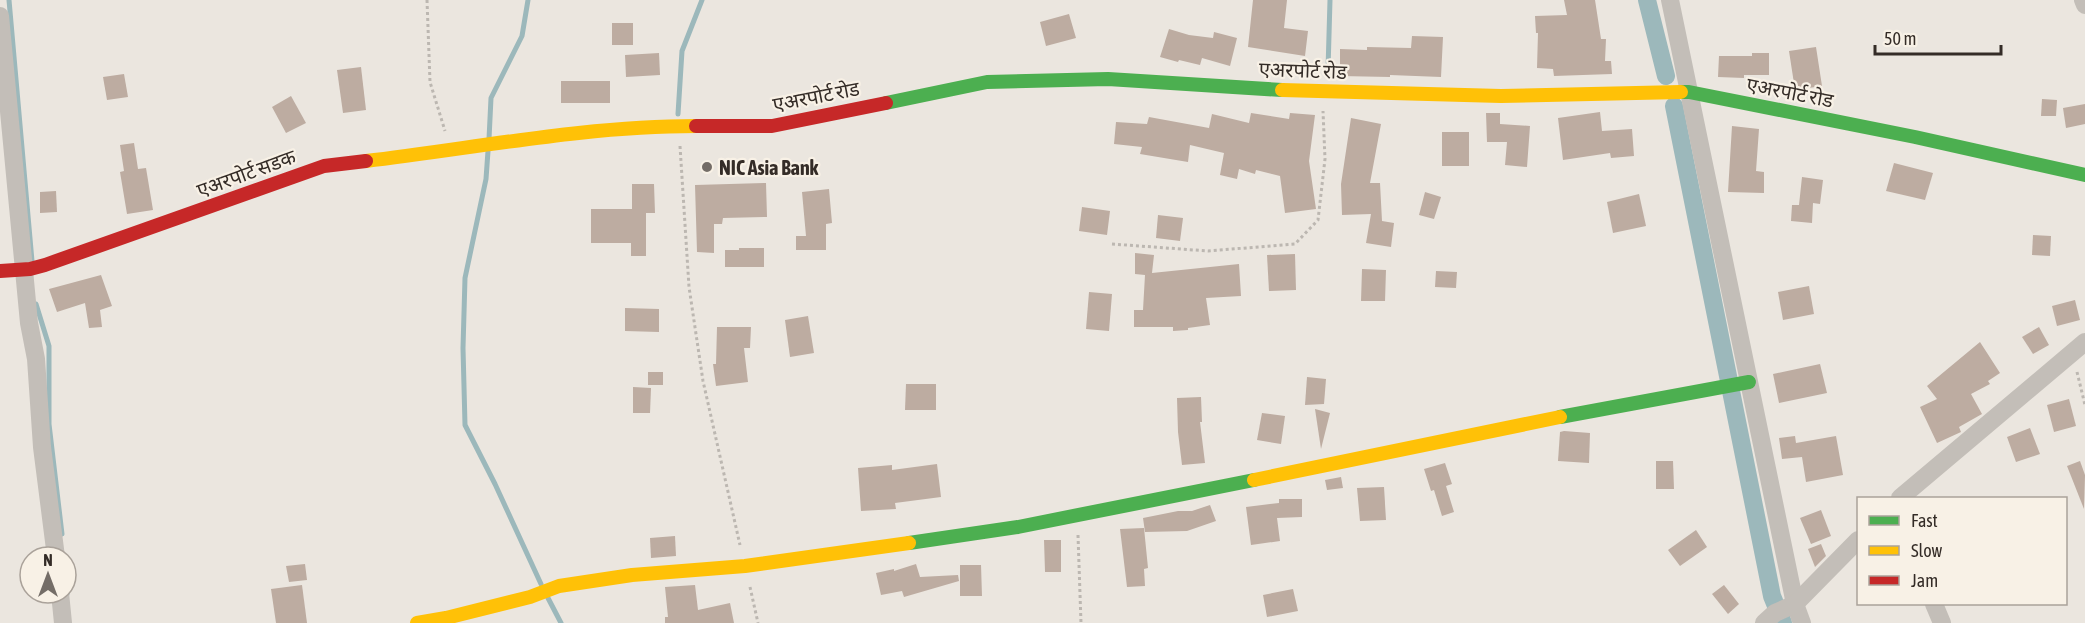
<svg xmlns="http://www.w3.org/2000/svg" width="2085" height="623" font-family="'Asap Condensed','Noto Sans Devanagari',sans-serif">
  <rect width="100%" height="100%" fill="#ebe6df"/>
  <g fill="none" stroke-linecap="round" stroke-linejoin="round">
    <g stroke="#9cb8bb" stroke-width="5">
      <polyline points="9,0 32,261"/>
      <polyline points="1328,70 1330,0"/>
      <polyline points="678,114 682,51 702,0"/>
      <polyline points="489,139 491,98 522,36 528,0"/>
      <polyline points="488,151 486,179 465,278 463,348 465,425 495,484 541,584"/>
      <polyline points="36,304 49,346 49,424 62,534"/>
      <polyline points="66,580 67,594"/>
      <polyline points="548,598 561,623"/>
    </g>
    <g stroke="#9cb8bb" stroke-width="18">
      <polyline points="1647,0 1666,76"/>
      <polyline points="1674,106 1772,596 1783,623"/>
    </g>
  </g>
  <g fill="#bdaca1">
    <polygon points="1253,0 1287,0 1284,28 1308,31 1305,56 1248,47"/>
    <polygon points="1564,0 1595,0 1601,39 1606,39 1605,61 1611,61 1612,74 1554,76 1553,69 1537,68 1538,33 1536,33 1535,16 1567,15"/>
    <polygon points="1069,14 1076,38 1046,46 1040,22"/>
    <rect x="612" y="23" width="21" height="22"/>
    <polygon points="1169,29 1189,35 1213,38 1214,32 1237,38 1230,66 1202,58 1200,65 1179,60 1178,62 1160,57"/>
    <polygon points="1412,36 1443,37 1441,77 1390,75 1390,77 1340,76 1340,49 1367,50 1367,47 1411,48"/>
    <polygon points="1816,47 1822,86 1795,90 1789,51"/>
    <polygon points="659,53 660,75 626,77 625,55"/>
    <polygon points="1752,53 1769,53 1769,75 1744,75 1744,78 1718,77 1719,56 1752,56"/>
    <polygon points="361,67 366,110 343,113 337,70"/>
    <polygon points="124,74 128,97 107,100 103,77"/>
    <rect x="561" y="81" width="49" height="22"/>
    <polygon points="291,96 306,123 286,133 272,107"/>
    <polygon points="2042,99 2057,100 2056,116 2041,116"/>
    <polygon points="2085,104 2085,124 2066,128 2063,108"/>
    <polygon points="1600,112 1602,131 1632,129 1634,156 1611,158 1610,153 1563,160 1558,118"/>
    <polygon points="1251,113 1289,119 1290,113 1315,115 1309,161 1316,209 1285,213 1280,176 1256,170 1255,174 1239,169 1237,179 1220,175 1224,153 1190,145 1188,162 1140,154 1142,147 1114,144 1116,122 1147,124 1149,117 1209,128 1212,114 1249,123"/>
    <polygon points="1486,113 1500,113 1500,124 1530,126 1527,167 1505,165 1507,142 1487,142"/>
    <polygon points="1351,118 1381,124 1370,183 1380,183 1382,221 1394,223 1391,247 1366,243 1371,214 1342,215 1341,184"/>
    <polygon points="1732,126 1759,129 1756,171 1764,172 1764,193 1728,192"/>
    <rect x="1442" y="132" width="27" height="34"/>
    <polygon points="134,143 138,169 146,168 153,210 127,214 120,172 124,171 120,145"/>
    <polygon points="1894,163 1933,173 1925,200 1886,191"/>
    <polygon points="1802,177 1823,180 1820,204 1813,203 1812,223 1791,221 1792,205 1799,205"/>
    <polygon points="766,183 767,217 723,218 722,224 714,224 714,253 697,252 695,185"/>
    <polygon points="632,184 654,184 655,213 646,213 646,256 631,256 631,243 591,243 591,209 632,209"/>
    <polygon points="829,189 832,223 826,224 826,250 796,250 796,236 806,236 802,192"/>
    <polygon points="56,191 57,212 40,213 40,192"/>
    <polygon points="1425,192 1441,197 1434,219 1419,215"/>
    <polygon points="1639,194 1646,226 1613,233 1607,202"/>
    <polygon points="1082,207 1110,211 1107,235 1079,231"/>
    <polygon points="1158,215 1183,218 1180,241 1156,238"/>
    <polygon points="2033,235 2051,236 2050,256 2032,255"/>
    <polygon points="739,248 764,248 764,267 725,267 725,250 739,250"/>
    <polygon points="1135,253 1154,255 1152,273 1239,264 1241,296 1206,298 1210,325 1188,328 1188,330 1173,331 1173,327 1134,327 1134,310 1143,310 1145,275 1135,274"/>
    <polygon points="1295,254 1296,290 1269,291 1267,255"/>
    <polygon points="1362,269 1386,270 1385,301 1361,301"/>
    <polygon points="1436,271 1457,272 1456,288 1435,287"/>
    <polygon points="101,275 112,306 100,310 102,327 89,328 85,303 57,312 49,289"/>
    <polygon points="1809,286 1814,314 1783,320 1778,292"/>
    <polygon points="1089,292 1112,294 1109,331 1086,329"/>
    <polygon points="2075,300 2080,320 2057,326 2052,306"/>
    <polygon points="625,308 659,309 659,332 625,331"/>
    <polygon points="808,316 814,353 790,357 785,320"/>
    <polygon points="717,327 751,327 750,348 744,348 748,382 716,386 713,364 716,364"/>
    <polygon points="2039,327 2049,345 2033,354 2022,337"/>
    <polygon points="1980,342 2000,373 1988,381 1990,384 1971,394 1982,414 1959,427 1961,432 1937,443 1920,407 1937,399 1927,386"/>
    <polygon points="1820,364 1827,393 1779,403 1773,374"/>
    <rect x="648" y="372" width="15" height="13"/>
    <polygon points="1307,377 1326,379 1324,404 1305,405"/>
    <polygon points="906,384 936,384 936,410 905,410"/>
    <polygon points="633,387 651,388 650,413 633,413"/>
    <polygon points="1201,397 1202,422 1200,422 1205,463 1182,465 1178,432 1177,398"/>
    <polygon points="2069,399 2076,426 2054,432 2047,405"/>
    <polygon points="1315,409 1330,413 1321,449"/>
    <polygon points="1262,413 1285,416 1281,444 1257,440"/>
    <polygon points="2030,428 2040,454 2016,462 2007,437"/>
    <polygon points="1564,431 1590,433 1589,463 1558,461 1560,432"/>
    <polygon points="1795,436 1796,443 1836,436 1843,475 1806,482 1802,457 1782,459 1779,438"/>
    <polygon points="1656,461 1673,461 1674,489 1656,489"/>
    <polygon points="2080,461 2085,475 2084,509 2067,466"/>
    <polygon points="1445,463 1452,484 1446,486 1454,512 1442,516 1434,490 1431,491 1424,469"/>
    <polygon points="937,464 941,497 895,503 896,509 861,511 858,468 892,465 892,470"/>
    <polygon points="1341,477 1343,488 1327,490 1325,480"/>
    <polygon points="1384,487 1386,520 1360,521 1357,488"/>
    <polygon points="1279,499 1302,499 1302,517 1277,518 1280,541 1251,545 1246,507 1279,503"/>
    <polygon points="1210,505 1216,521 1187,531 1145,532 1143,518 1178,511 1192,511"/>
    <polygon points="1821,510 1831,536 1811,544 1800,518"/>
    <polygon points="1144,528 1148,568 1144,569 1145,586 1127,587 1120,529"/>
    <polygon points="1696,530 1707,547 1680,566 1668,550"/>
    <polygon points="675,536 676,556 651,558 650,538"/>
    <polygon points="1044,540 1061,540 1061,572 1045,572"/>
    <polygon points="1821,544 1826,556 1815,567 1808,549"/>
    <polygon points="305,564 307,580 289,582 286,566"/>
    <polygon points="916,564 920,577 958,575 959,581 904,597 902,591 881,595 876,573 894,569 894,571"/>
    <polygon points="960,565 981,565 982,596 960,596"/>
    <polygon points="302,585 307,623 276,623 271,589"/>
    <polygon points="695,585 698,610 730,603 734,623 665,623 665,617 668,617 665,587"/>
    <polygon points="1724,585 1739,604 1728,614 1712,594"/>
    <polygon points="1293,589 1298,611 1267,617 1263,595"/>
  </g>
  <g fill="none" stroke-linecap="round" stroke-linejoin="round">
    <g stroke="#bcb7b1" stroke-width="3" stroke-dasharray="3 3" stroke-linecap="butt">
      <polyline points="427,0 430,82 445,131"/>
      <polyline points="680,146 689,287 703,381 740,545"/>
      <polyline points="1112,244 1208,251 1295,244 1318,220 1325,159 1323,111"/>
      <polyline points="2077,372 2085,405"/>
      <polyline points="1078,535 1081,623"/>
      <polyline points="750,587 758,623"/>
    </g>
    <g stroke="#c3beb8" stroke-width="18">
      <polyline points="1670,0 1795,604 1802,623"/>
      <polyline points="2083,0 2085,5"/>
      <polyline points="0,16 29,323 36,359 42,447 56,557"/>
      <polyline points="1900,498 2085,342"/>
      <polyline points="60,593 63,623"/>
      <polyline points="1934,604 1942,623"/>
      <polyline points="1764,623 1775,613 1795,604 1858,540"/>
    </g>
    <g stroke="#4caf50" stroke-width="14">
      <polyline points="1681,92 1689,92 1915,137 2085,175"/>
      <polyline points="886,103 987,82 1108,79 1282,90"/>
      <polyline points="1560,417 1749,382"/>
      <polyline points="909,543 1018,527 1254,480"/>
    </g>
    <g stroke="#ffc107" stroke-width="14">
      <polyline points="1282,90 1501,96 1681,92"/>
      <path d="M366,161c110,-13 219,-35 330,-35"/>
      <polyline points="1254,480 1560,417"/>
      <polyline points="417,623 446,618 530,597 559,586 632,575 745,566 909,543"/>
    </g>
    <g stroke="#c62828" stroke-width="14">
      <polyline points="696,126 772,126 886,103"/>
      <polyline points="0,271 30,269 45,265 324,166 366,161"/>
    </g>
  </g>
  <circle fill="#746d67" stroke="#f8f1e6" stroke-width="2" cx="707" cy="167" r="6"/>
  <g text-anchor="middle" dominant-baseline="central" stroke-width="4.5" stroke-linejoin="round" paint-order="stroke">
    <g font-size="20" fill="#342c27" stroke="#f8f1e6">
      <text transform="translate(1303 70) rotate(2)">एअरपोर्ट रोड</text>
      <text transform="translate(1790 92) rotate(11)">एअरपोर्ट रोड</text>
      <text transform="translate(816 96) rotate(-11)">एअरपोर्ट रोड</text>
      <text transform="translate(246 173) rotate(-20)">एअरपोर्ट सडक</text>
    </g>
    <g font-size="20" font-weight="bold" fill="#342c27" stroke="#f8f1e6" text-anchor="start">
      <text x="719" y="167">NIC Asia Bank</text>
    </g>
  </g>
  <rect x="1857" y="497" width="210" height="108" fill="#f8f1e6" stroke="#aaa29a" stroke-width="1.5"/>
  <rect x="1869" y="516" width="30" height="9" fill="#4caf50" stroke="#aaa29a" stroke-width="1.5"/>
  <text x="1911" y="527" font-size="18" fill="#342c27">Fast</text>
  <rect x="1869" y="546" width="30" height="9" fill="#ffc107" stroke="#aaa29a" stroke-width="1.5"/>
  <text x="1911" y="557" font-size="18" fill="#342c27">Slow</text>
  <rect x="1869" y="576" width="30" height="9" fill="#c62828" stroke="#aaa29a" stroke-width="1.5"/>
  <text x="1911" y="587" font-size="18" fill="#342c27">Jam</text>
  <g transform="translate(48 575)"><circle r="28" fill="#f8f1e6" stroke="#aaa29a" stroke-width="1.5"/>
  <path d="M0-4.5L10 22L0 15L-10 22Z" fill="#746d67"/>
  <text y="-9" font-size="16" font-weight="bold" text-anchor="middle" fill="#342c27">N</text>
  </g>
  <path d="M1875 45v9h126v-9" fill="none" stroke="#342c27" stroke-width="3"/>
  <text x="1884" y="45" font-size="18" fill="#342c27" stroke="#f8f1e6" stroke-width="4.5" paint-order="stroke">50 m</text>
</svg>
